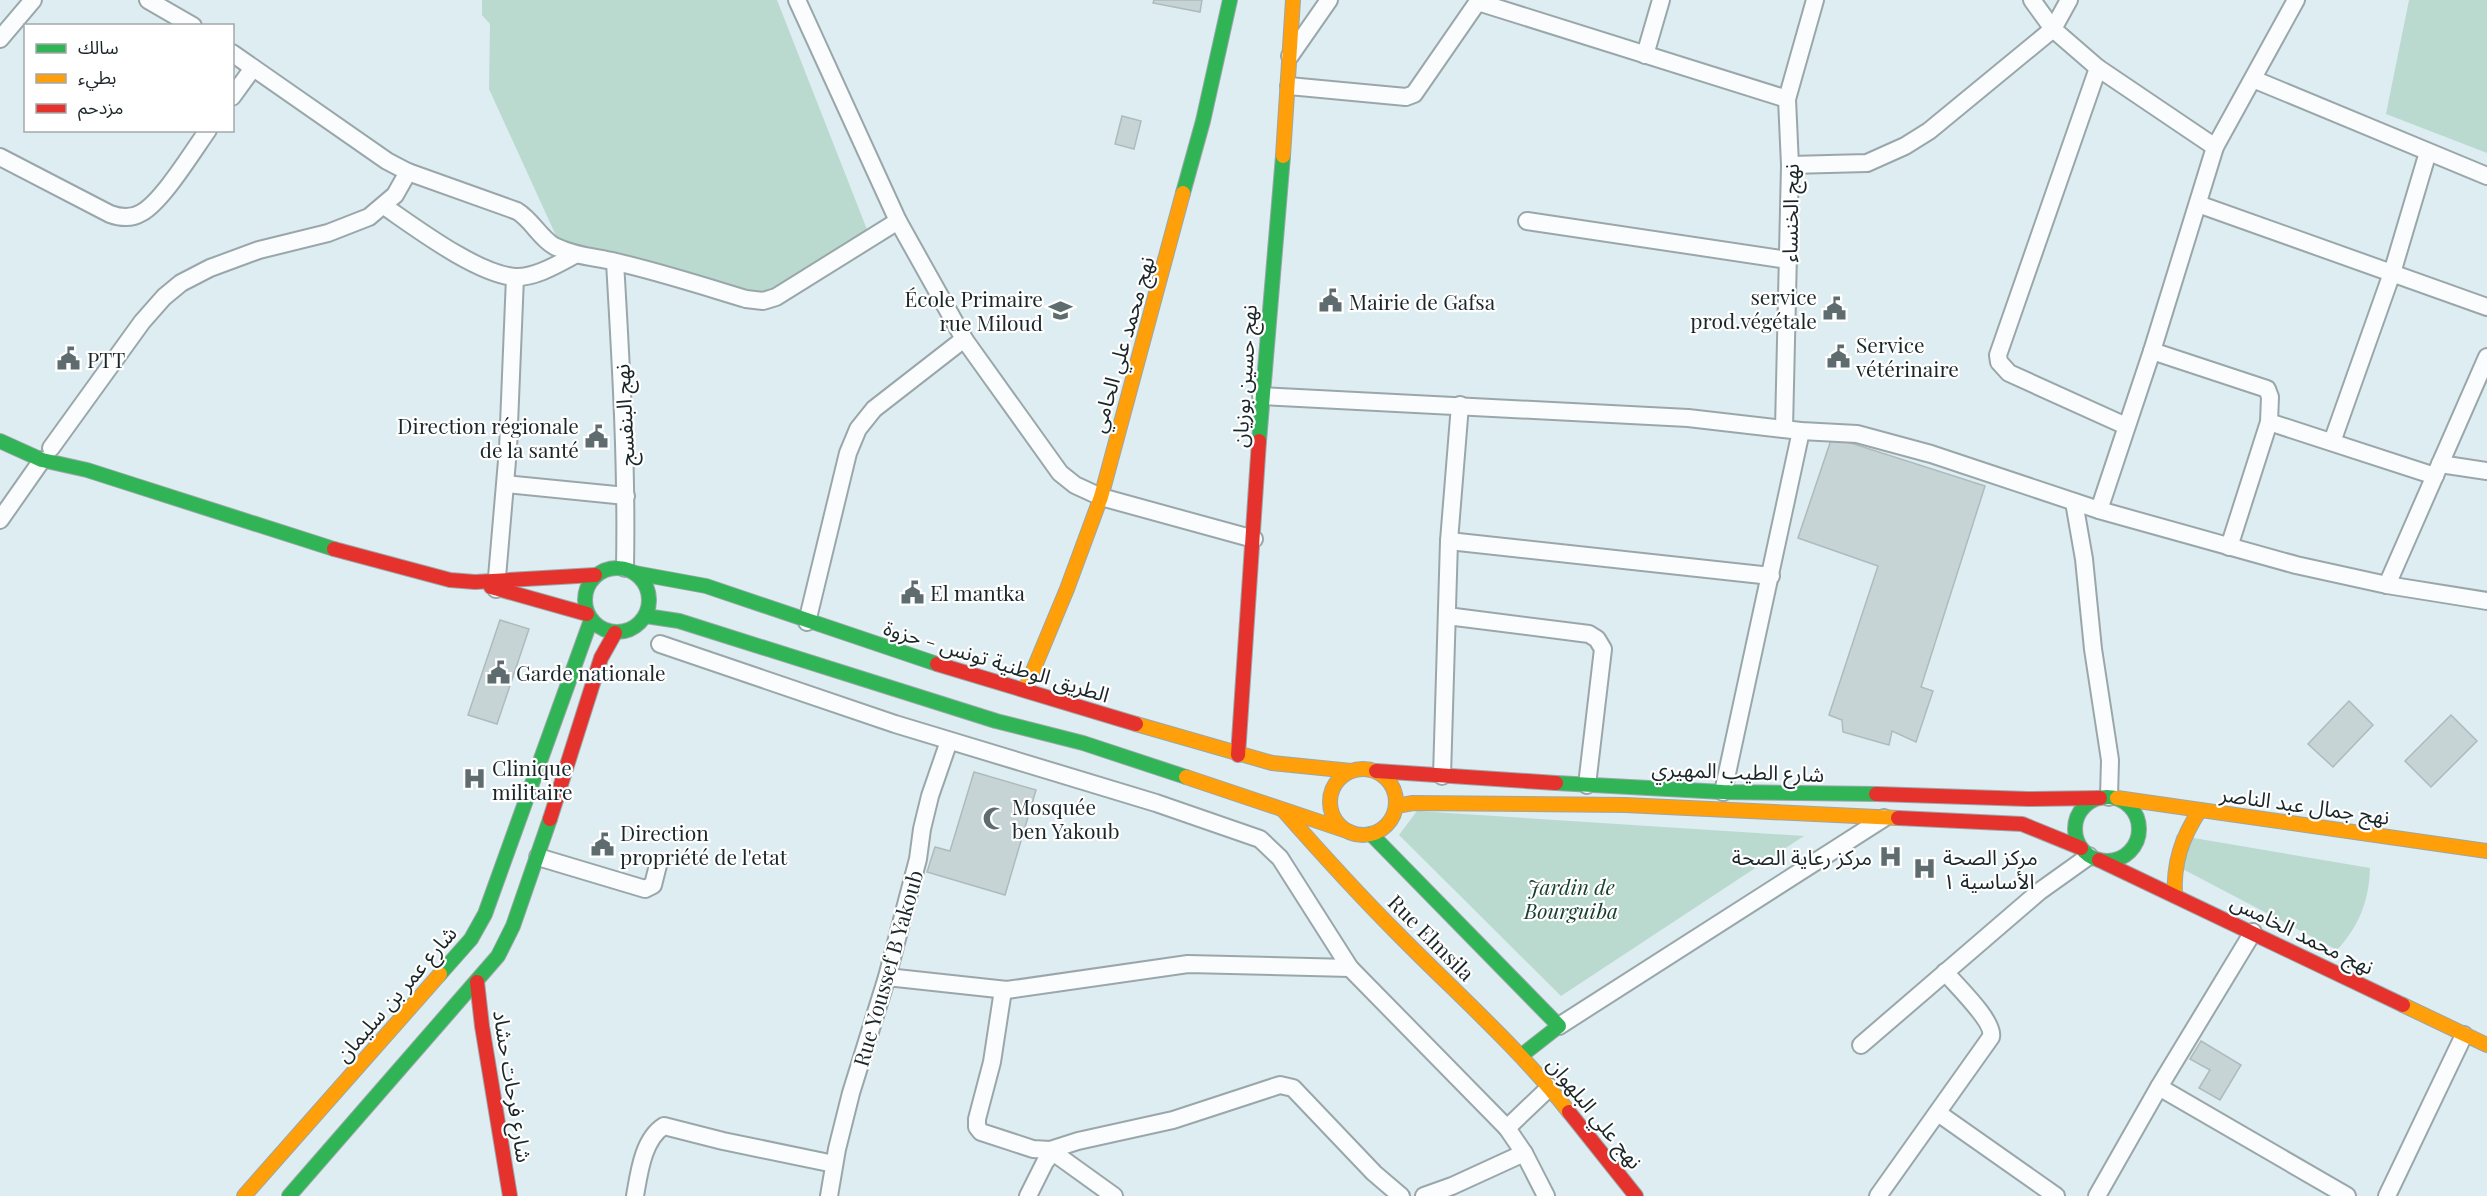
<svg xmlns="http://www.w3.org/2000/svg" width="2487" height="1196" font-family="'Playfair Display','Noto Sans Arabic',serif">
  <rect width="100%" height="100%" fill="#ddedf2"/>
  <g fill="#badacf">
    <polygon points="482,0 777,0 868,232 782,285 756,293 558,240 489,89 490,24 482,15"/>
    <polygon points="2409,0 2487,0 2487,153 2386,114"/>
    <polygon points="1417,811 1804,836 1561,996 1399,835"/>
    <path d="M2176,835l194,33c-1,33 -11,58 -33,82l-164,-86z"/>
  </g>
  <g fill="#c7d4d6" stroke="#aebbbd" stroke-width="1.5">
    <polygon points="1154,0 1202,0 1200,12 1153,3"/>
    <polygon points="1122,116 1141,121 1134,149 1115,144"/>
    <polygon points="1832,437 1985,486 1921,687 1933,691 1916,742 1892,731 1889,745 1843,732 1842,720 1829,715 1878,566 1798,538"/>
    <polygon points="500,620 529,629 497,724 468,715"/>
    <polygon points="2349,701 2373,725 2333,767 2308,744"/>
    <polygon points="2451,715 2477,741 2431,787 2405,761"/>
    <polygon points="974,772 1036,790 1005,895 927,872 935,847 950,851"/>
    <polygon points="2201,1041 2241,1065 2220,1100 2199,1088 2210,1070 2190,1059"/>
  </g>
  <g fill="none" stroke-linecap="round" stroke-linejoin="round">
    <defs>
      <g id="street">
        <polyline points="148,0 193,26"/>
        <polyline points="797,0 898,221 964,339 1060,473 1075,485 1101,497 1254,539"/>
        <polyline points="2032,0 2053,29 2098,68 2215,147"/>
        <polyline points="1478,2 1787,99"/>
        <polyline points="0,39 33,0"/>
        <path d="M232,53l155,108 21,11 109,39c15,9 22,26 37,35 20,10 41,11 62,16 44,10 87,24 130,37l17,2 13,-4 122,-76"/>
        <polyline points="1645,55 1661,0"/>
        <polyline points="1290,56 1329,0"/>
        <polyline points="2098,68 1998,355 1999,362 2009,373 2126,426"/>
        <polyline points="2253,79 2487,176"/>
        <polyline points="1289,86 1406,97 1414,94 1479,0"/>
        <polyline points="232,97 253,68"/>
        <path d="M0,157l110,57c11,4 21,5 31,-1 21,-11 52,-62 67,-83"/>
        <polyline points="1790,165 1867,163 1905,146 1929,131 2053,29 2069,0"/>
        <polyline points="2198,204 2487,307"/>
        <path d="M384,206c32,22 93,68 131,71 20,1 43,-13 60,-22"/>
        <polyline points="1527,221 1788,260"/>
        <path d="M615,262c6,102 12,204 10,306"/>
        <polyline points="2152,351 2267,389 2270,397 2269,422 2435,476"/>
        <polyline points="1261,396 1688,418 1801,431 1857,434 1931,454 2099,510 2296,565 2387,585 2487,601"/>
        <polyline points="1784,429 1790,165 1787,99 1815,0"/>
        <polyline points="2332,442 2392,273 2428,152"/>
        <polyline points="51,448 142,322 164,297 181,283 210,268 259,250 328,233 369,217 395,195 408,172"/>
        <polyline points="2440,464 2487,471"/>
        <polyline points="506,484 626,496"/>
        <polyline points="2074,502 2084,559 2093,649 2110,760 2109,797"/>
        <polyline points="2099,510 2152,351 2215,147 2296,0"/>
        <polyline points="0,520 42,460"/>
        <polyline points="1449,541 1460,405"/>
        <polyline points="2229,547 2269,422"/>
        <polyline points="2387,585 2487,357"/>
        <polyline points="496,589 508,449 515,277"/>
        <polyline points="1447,616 1589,634 1597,639 1603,649 1587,785"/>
        <polyline points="807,622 848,453 858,429 874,409 964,339"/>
        <polyline points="660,644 895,724 1156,803 1260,839 1280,858 1350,968 1507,1128 1550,1087"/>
        <polyline points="1442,776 1449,541 1771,576"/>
        <polyline points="1723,792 1801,431"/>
        <polyline points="538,857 645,889 653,885 658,865"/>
        <polyline points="887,977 1007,990 1188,964 1350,968"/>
        <polyline points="1003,990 992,1062 977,1119 977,1127 981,1132 1033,1149 1050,1150 1078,1141 1173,1120 1280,1085 1293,1088 1374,1173 1401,1196"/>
        <polyline points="1559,1026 1884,818"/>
        <polyline points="1861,1045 2040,891 2089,856"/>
        <polyline points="2159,1087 2347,1196"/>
        <polyline points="1938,1113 2056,1196"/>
        <polyline points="1507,1128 1524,1153 1546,1196"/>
        <polyline points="1050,1150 1114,1196"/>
        <path d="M635,1196c4,-23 8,-57 29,-70l59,15 111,23"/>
        <polyline points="829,1196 837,1149 851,1093 887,977 918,859 922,829 930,796 949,741"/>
        <polyline points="1028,1196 1045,1162 1053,1152"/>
        <polyline points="1424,1196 1452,1186 1524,1153"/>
        <path d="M1878,1196l113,-159c4,-15 -35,-52 -46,-65"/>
        <polyline points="2097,1196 2159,1087 2253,932"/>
        <polyline points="2387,1196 2464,1035"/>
      </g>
      <g id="fast">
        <polyline points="1183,193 1203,121 1230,0"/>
        <polyline points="0,441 42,460 87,470 334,549"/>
        <polyline points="1259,441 1283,156"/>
        <circle cx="617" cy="600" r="32"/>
        <polyline points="635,573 706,586 937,664"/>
        <polyline points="646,616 679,621 996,721 1083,743 1186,777"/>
        <polyline points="1556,783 1723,792 1876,794"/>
        <circle cx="2107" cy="829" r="32"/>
        <polyline points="1371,834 1559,1026 1522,1055"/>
        <polyline points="440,974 471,939 485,914 591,620"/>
        <polyline points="289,1196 498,956 513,926 550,819"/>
      </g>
      <g id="slow">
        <polyline points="1283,156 1293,0"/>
        <polyline points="1025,690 1067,589 1101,497 1183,193"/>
        <polyline points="1136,724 1272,763 1351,771"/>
        <circle cx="1363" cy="802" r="33"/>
        <polyline points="1186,777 1350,832"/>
        <polyline points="2117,798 2487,851"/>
        <polyline points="1396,806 1413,803 1625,805 1898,818"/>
        <path d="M1283,810c37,42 75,84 115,124 58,59 120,113 171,178"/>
        <path d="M2175,896c-2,-33 7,-59 25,-86"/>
        <polyline points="2403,1005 2487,1045"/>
        <polyline points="244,1196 440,974"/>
      </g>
      <g id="jam">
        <polyline points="334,549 450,580 475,582 595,575"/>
        <polyline points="491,587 587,614"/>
        <polyline points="937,664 1136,724"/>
        <polyline points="1238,755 1259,441"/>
        <polyline points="1376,771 1556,783"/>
        <polyline points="1876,794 2028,799 2100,798"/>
        <polyline points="1898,818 2022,824 2081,848"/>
        <polyline points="550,819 601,658 615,633"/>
        <polyline points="2099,860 2403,1005"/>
        <polyline points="477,982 482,1026 510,1196"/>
        <polyline points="1569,1112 1636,1196"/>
      </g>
    </defs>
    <use href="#street" stroke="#9aa7aa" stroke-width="20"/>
    <use href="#fast" stroke="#9aa7aa" stroke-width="16"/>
    <use href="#slow" stroke="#9aa7aa" stroke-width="16"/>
    <use href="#jam" stroke="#9aa7aa" stroke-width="16"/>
    <use href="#street" stroke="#fafcfd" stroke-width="16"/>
    <use href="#fast" stroke="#30b455" stroke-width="14"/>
    <use href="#slow" stroke="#ff9f0a" stroke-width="14"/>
    <use href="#jam" stroke="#e5322d" stroke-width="14"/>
  </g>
  <defs>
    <symbol id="civic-bare" viewBox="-9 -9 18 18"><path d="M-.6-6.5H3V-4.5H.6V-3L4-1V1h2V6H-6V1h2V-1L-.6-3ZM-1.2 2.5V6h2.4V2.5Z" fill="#5f6c6f" stroke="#fff" stroke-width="2.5" paint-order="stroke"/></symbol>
    <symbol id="school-bare" viewBox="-9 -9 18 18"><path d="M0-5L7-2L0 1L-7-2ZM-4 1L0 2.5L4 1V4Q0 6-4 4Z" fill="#5f6c6f" stroke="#fff" stroke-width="2.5" paint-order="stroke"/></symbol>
    <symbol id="hospital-bare" viewBox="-9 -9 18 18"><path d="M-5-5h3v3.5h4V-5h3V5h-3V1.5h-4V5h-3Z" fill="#5f6c6f" stroke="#fff" stroke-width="2.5" paint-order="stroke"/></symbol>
    <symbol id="mosque-bare" viewBox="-9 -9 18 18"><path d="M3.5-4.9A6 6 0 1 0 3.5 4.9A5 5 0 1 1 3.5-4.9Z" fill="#5f6c6f" stroke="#fff" stroke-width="2.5" paint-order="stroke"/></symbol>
  </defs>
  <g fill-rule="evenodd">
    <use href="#civic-bare" x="1314" y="284" width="33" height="33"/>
    <use href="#civic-bare" x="1818" y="292" width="33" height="33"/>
    <use href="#school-bare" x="1044" y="294" width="33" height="33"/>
    <use href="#civic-bare" x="1822" y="340" width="33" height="33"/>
    <use href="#civic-bare" x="52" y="342" width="33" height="33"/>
    <use href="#civic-bare" x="580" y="420" width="33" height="33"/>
    <use href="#civic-bare" x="896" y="576" width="33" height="33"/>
    <use href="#civic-bare" x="482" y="656" width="33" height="33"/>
    <use href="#hospital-bare" x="458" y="762" width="33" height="33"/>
    <use href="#mosque-bare" x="978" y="802" width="33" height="33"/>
    <use href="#civic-bare" x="586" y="828" width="33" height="33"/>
    <use href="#hospital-bare" x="1874" y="840" width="33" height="33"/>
    <use href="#hospital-bare" x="1908" y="852" width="33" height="33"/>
  </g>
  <g text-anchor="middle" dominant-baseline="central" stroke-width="4.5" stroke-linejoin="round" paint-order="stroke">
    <g font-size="21" fill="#1b2629" stroke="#fff">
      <text transform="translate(1789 213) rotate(-89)">نهج الخنساء</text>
      <text transform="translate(1121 344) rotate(-74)">نهج محمد علي الحامي</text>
      <text transform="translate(1243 376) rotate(-86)">نهج حسين بوزيان</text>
      <text transform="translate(623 415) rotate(-93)">نهج البنفسج</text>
      <text transform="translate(997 660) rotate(17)">الطريق الوطنية تونس - حزوة</text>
      <text transform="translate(1738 770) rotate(2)">شارع الطيب المهيري</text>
      <text transform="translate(2305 804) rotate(8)">نهج جمال عبد الناصر</text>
      <text transform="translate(2303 933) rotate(26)">نهج محمد الخامس</text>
      <text transform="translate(1432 937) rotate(45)">Rue Elmsila</text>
      <text transform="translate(887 968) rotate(-74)">Rue Youssef B Yakoub</text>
      <text transform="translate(395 993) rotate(-49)">شارع عمر بن سليمان</text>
      <text transform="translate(514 1086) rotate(81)">شارع فرحات حشاد</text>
      <text transform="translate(1596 1112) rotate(51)">نهج علي البلهوان</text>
    </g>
    <g font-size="21" fill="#1b2629" stroke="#fff" text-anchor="start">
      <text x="1817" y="296" text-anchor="end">service<tspan x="1817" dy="24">prod.végétale</tspan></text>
      <text x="1043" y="298" text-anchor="end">École Primaire<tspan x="1043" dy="24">rue Miloud</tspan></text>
      <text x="1349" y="301">Mairie de Gafsa</text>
      <text x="1856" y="344">Service<tspan x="1856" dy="24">vétérinaire</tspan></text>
      <text x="87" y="359">PTT</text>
      <text x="579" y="425" text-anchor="end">Direction régionale<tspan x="579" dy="24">de la santé</tspan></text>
      <text x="930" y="592">El mantka</text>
      <text x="516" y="672">Garde nationale</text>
      <text x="492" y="767">Clinique<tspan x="492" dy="24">militaire</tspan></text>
      <text x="1012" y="806">Mosquée<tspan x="1012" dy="24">ben Yakoub</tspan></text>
      <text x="620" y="832">Direction<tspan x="620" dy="24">propriété de l'etat</tspan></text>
      <text x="1872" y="856" text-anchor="end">مركز رعاية الصحة</text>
      <text x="1943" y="856">مركز الصحة<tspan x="1943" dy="24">الأساسية ١</tspan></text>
    </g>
    <g font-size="21" font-style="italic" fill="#15402d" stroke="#fff">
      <text x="1571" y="886">Jardin de<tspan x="1571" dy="24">Bourguiba</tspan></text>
    </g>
  </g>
  <rect x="24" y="24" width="210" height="108" fill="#ffffff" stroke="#a4a8a9" stroke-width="1.5"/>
  <rect x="36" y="44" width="30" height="9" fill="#30b455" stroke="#a4a8a9" stroke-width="1.5"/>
  <text x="78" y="54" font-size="18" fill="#1b2629">سالك</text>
  <rect x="36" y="74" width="30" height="9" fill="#ff9f0a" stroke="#a4a8a9" stroke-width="1.5"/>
  <text x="78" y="84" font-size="18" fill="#1b2629">بطيء</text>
  <rect x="36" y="104" width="30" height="9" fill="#e5322d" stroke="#a4a8a9" stroke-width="1.5"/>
  <text x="78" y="114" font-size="18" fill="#1b2629">مزدحم</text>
</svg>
